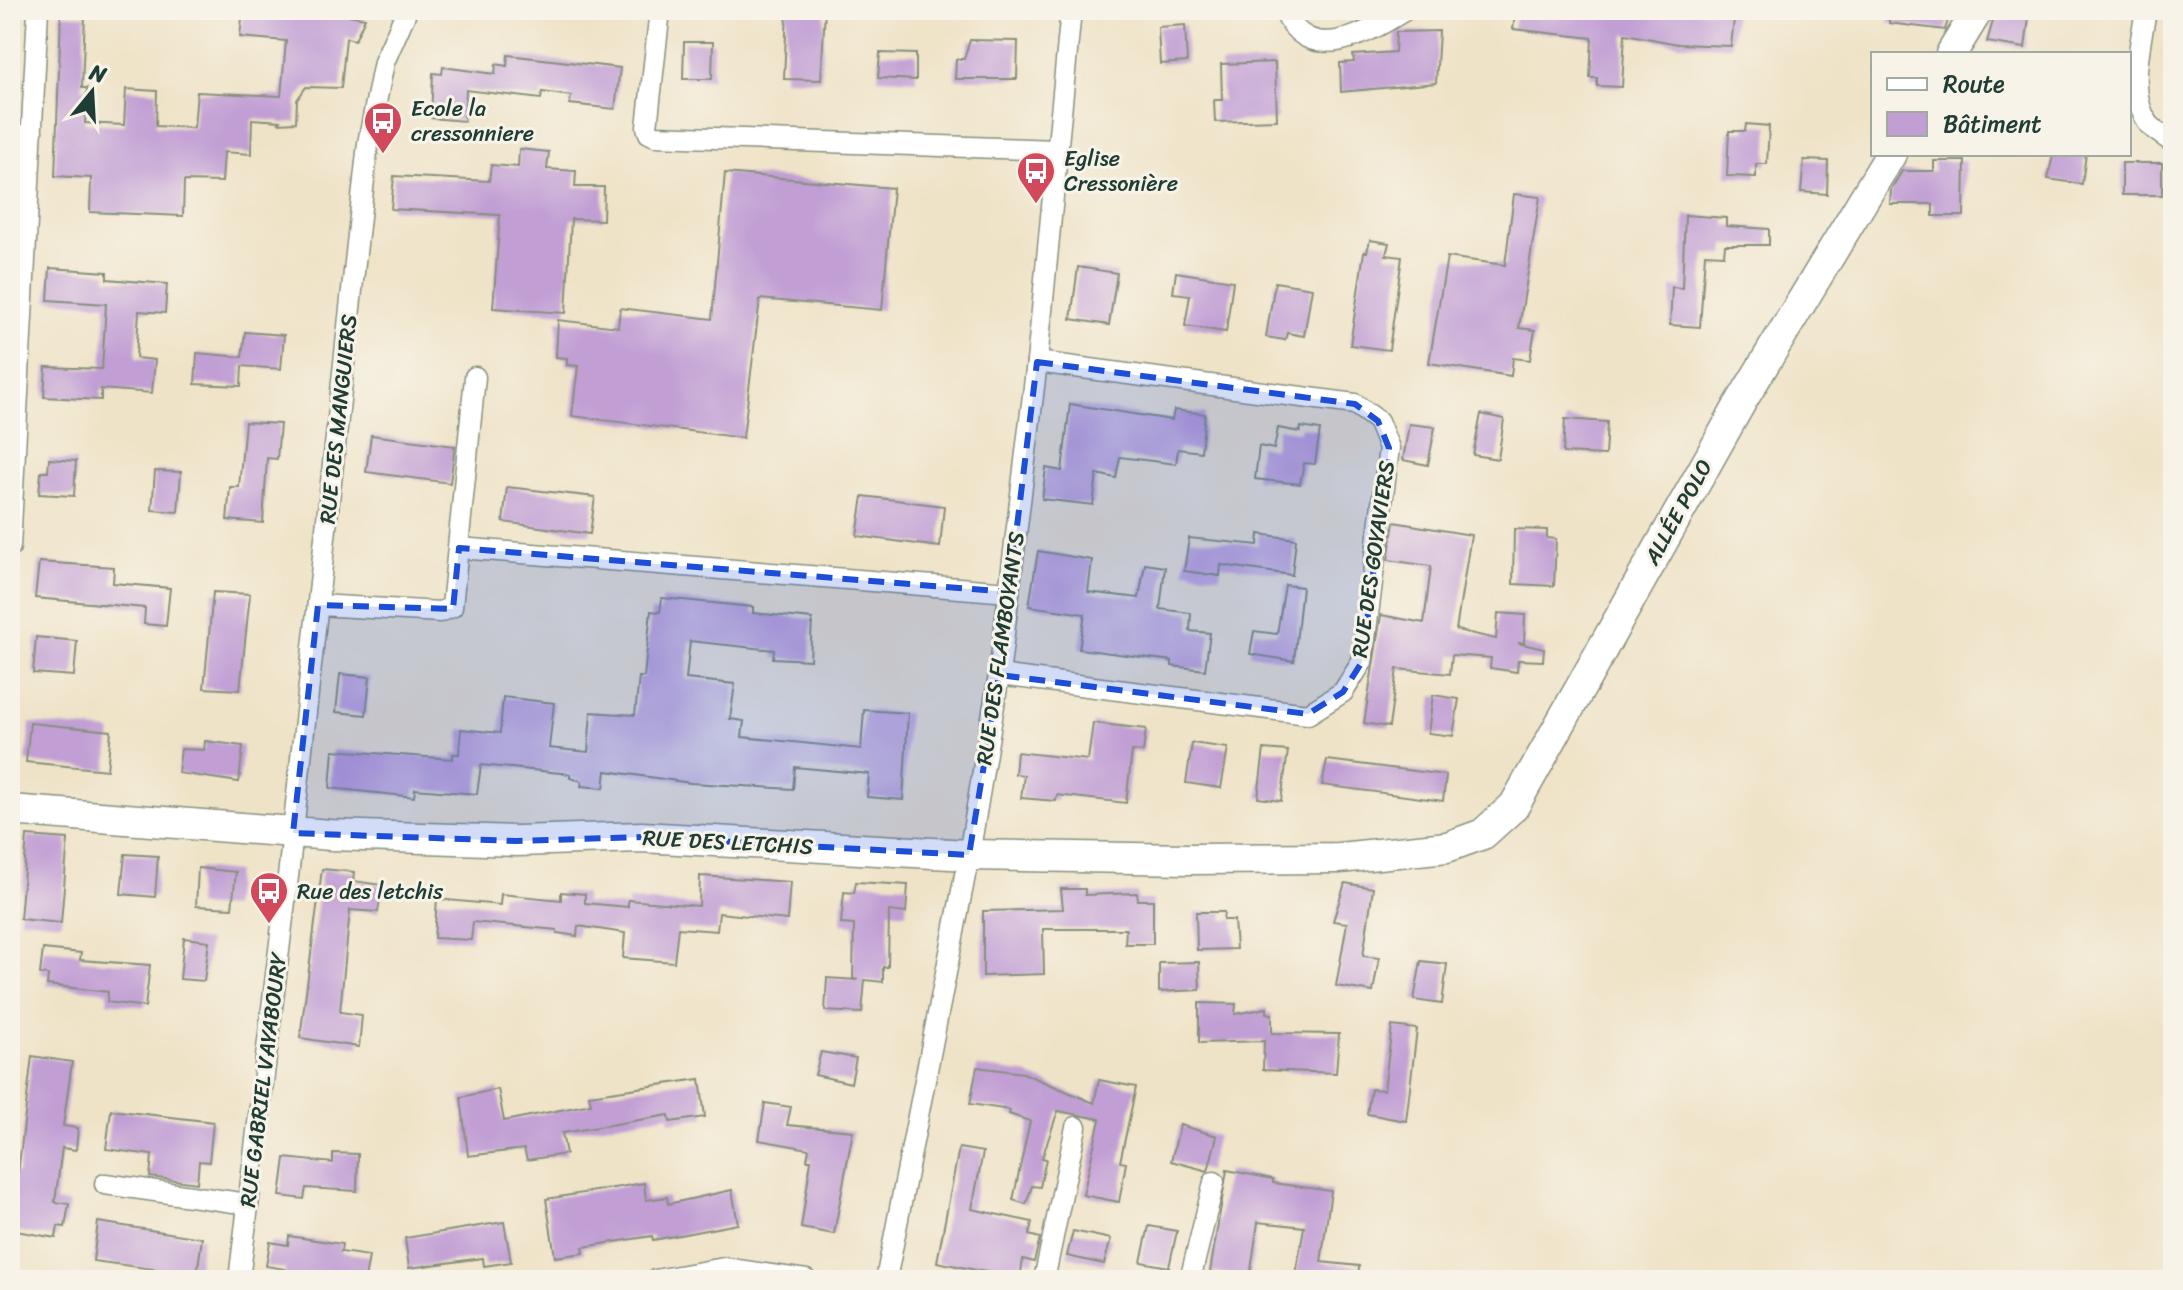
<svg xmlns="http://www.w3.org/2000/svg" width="2183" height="1290" font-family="Sriracha,sans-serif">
  <rect width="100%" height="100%" fill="#f7f3e8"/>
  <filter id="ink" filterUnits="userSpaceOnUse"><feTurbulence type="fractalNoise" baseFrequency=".0125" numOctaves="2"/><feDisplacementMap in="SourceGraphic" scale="16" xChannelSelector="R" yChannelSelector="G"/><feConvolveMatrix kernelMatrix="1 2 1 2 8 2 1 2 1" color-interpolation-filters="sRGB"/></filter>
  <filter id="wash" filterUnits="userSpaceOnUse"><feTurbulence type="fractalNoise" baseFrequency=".006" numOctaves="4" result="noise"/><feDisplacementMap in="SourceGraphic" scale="32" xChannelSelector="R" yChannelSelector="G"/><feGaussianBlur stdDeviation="1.8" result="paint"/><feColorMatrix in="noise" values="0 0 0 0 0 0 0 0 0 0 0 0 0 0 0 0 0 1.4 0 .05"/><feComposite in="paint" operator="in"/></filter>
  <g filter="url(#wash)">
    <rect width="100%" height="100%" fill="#efe3c7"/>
    <g id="blocks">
      <g fill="#c19ed4">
        <polygon points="243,10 348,10 348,15 365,18 355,40 346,38 341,88 306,87 297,100 296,122 279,123 280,121 252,119 251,154 224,152 222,182 184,181 183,216 90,212 91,178 55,176 61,14 85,15 82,88 87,88 85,123 124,125 126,89 157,91 156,126 194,128 197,92 281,96 286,41 240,37"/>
        <polygon points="787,10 825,10 821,80 784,79"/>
        <polygon points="1516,10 1735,10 1731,46 1678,44 1625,34 1622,87 1597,86 1597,78 1590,78 1592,38 1513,29"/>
        <polygon points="1889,10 1951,10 1945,30 1889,23"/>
        <polygon points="1996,10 2030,10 2025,48 1987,42"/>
        <polygon points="1185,25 1187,62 1160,64 1158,27"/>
        <polygon points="1439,31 1436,83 1341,92 1340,63 1354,62 1353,55 1395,52 1396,32"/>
        <polygon points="970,40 1018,41 1017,79 955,79 956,59 964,59"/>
        <polygon points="684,42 713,42 712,79 683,79"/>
        <polygon points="880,53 916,54 916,80 878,78"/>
        <polygon points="508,55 620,68 615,109 570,104 571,96 542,92 541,99 466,90 464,121 431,118 433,73 442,74 443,67 495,74 496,64 507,66"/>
        <polygon points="1275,62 1277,120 1215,122 1214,100 1222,100 1221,64"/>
        <polygon points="1746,124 1769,126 1767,164 1756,164 1756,177 1727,176 1729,131 1745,131"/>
        <polygon points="519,149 549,152 547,169 576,171 575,187 604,187 603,220 571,219 566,313 493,308 500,215 391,209 394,176 489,181 491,165 518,167"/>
        <polygon points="2053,154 2086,154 2082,184 2048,179"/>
        <polygon points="1804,160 1828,161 1827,194 1801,192"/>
        <polygon points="1934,161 1965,161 1964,216 1933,216 1933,204 1890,204 1891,189 1902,171 1934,171"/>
        <rect x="2122" y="163" width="40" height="32"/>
        <polygon points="725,173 893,188 882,310 760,299 743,438 572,416 578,366 567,365 567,358 556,357 558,320 618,327 620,308 712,319"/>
        <polygon points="1514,194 1540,197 1519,328 1535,330 1530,360 1513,358 1511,376 1429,363 1447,257 1505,265"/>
        <polygon points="1685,215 1726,218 1726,226 1769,229 1769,245 1725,245 1724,255 1705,254 1700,327 1670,325 1672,287 1682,288"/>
        <polygon points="1370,240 1389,243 1386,255 1402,257 1389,350 1350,345 1364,252 1367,252"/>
        <polygon points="1078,267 1117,273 1109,325 1071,319"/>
        <polygon points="50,268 107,272 107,279 167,284 165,313 139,311 136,358 155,360 152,393 101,389 101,400 44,397 46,367 102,369 106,304 48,300"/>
        <polygon points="1176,272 1233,281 1226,332 1185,326 1190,295 1173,293"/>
        <polygon points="1275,282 1312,288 1304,336 1287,333 1285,340 1266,337"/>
        <polygon points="245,332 284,335 281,369 242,366 241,386 195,384 197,353 242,357"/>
        <polygon points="1070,404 1172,420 1174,410 1205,414 1201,452 1178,449 1176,464 1120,457 1116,478 1097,474 1093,505 1042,499 1046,468 1062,471"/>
        <polygon points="1481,414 1504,419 1498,459 1473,455"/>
        <polygon points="1565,419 1607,422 1605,455 1563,453"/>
        <polygon points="245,422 280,424 277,459 267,458 263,523 227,520 230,487 239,487"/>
        <polygon points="1409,424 1435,427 1428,465 1403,460"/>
        <polygon points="1301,427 1320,430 1315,464 1304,463 1300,484 1255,479 1259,446 1274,449 1278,428 1300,432"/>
        <polygon points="371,435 455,446 450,483 366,472"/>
        <polygon points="49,459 76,461 74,496 39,494 41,472 48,472"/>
        <polygon points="155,471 181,472 178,512 152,510"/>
        <polygon points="507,487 595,497 590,534 503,522"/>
        <polygon points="863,496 944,506 940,547 857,536"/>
        <polygon points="1394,522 1471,535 1456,630 1496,639 1498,613 1525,615 1524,643 1518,643 1544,649 1543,661 1518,660 1517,672 1490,668 1491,658 1452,655 1450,674 1397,669 1389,727 1364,723 1381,615 1424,623 1431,566 1388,560"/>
        <polygon points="1514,529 1547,530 1547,538 1556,539 1554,586 1513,584"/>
        <polygon points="1259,534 1296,539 1292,575 1221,565 1220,576 1184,571 1189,538 1258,545"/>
        <polygon points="1038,551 1092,560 1088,592 1139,598 1145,564 1165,567 1160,609 1191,613 1190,631 1210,633 1205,670 1172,666 1172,661 1079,649 1085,614 1029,606"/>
        <polygon points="39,562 114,567 113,583 170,588 166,626 144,624 145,608 35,598"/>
        <polygon points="1285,585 1302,587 1294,661 1250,654 1254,631 1277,634"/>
        <polygon points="213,592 250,594 240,690 204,688"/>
        <polygon points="662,598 753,607 753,613 812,619 810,660 773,658 774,650 690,641 686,679 735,684 730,719 744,721 742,737 861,749 864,710 908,713 903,800 867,797 869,774 795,767 793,789 691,783 606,771 604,788 581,786 582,781 570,778 570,774 481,765 477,794 415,789 414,797 330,788 333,750 453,759 453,754 459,754 461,729 500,733 503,697 554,703 549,748 588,752 591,712 635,715 639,677 644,677 651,611 660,612"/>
        <polygon points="36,637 77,641 74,676 33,673"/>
        <polygon points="340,674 370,677 366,715 336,712"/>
        <polygon points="1433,695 1459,699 1453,736 1428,733"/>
        <polygon points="30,723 111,731 107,770 26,762"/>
        <polygon points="1093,723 1146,729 1143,752 1132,751 1126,803 1057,795 1056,801 1021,798 1024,775 1015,774 1017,752 1088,760"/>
        <polygon points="205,741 243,746 239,782 178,773 181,749 204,750"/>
        <polygon points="1192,743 1228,748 1221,788 1186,783"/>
        <polygon points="1264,749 1288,751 1281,801 1258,798"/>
        <polygon points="1327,760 1446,775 1443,801 1322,785"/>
        <polygon points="27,836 68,839 61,923 20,919"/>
        <polygon points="125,854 158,856 155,897 121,894"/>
        <polygon points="198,868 236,872 232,908 196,906"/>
        <polygon points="322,869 354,872 353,881 382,885 378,912 350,910 340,1012 362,1015 359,1047 300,1038"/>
        <polygon points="700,876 790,882 787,920 719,913 717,931 678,928 674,962 623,958 625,933 578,926 577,936 557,933 557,930 473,922 471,940 434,938 437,899 500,905 501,894 561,900 561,892 585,894 585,903 628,907 628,900 699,906"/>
        <polygon points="856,882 908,885 906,913 889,911 888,967 883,967 883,982 865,980 862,1013 825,1011 827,978 858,980 853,979 854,925 841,924 844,892 854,893"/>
        <polygon points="1345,883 1373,888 1363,956 1379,958 1373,992 1336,986 1347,923 1333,921"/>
        <polygon points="1061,889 1085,889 1085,895 1137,893 1138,900 1153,900 1153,944 1125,944 1126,929 1043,929 1044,974 983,976 983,911 1063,909"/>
        <polygon points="1196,912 1224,912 1223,920 1234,920 1236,949 1197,950"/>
        <polygon points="184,938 209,941 204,981 180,979"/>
        <polygon points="43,949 81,953 80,960 150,965 145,1007 107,1002 108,992 47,985 48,975 40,974"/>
        <polygon points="1421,961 1447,964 1442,1004 1414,1000"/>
        <polygon points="1199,962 1200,990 1159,992 1159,963"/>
        <polygon points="1199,1003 1236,1004 1235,1014 1267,1008 1267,1013 1272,1014 1272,1033 1339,1034 1336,1073 1263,1070 1264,1041 1199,1043"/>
        <polygon points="1392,1026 1417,1029 1406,1121 1367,1114 1371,1089 1384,1090"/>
        <polygon points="821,1052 856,1058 851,1083 815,1075"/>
        <polygon points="32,1056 72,1062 63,1126 78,1128 76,1150 62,1148 55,1202 69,1204 65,1227 58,1226 56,1238 10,1230 10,1172 18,1173"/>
        <polygon points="977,1067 1023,1073 1094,1103 1099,1080 1136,1087 1120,1162 1126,1163 1119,1202 1083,1195 1100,1119 1058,1111 1042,1158 1046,1159 1040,1187 1032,1186 1026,1204 1013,1200 1030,1121 1009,1114 1010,1110 970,1104"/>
        <polygon points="700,1079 705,1117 670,1122 669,1115 562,1133 566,1154 527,1160 524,1149 468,1156 461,1097 498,1089 504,1121 591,1104 589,1095"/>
        <polygon points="765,1103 791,1107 787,1125 853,1131 834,1234 801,1228 811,1160 807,1160 809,1149 759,1140"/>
        <polygon points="111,1110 213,1122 209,1162 199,1161 197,1183 150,1177 152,1155 106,1149"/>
        <polygon points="1180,1125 1217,1136 1208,1171 1171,1161"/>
        <polygon points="959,1148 983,1152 972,1209 1032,1222 1029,1235 1040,1238 1034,1262 1023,1259 1020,1279 937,1262"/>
        <polygon points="333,1153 358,1154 357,1191 306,1188 304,1199 280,1196 285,1158 333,1163"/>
        <polygon points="1227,1170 1273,1179 1273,1183 1331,1191 1321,1262 1359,1266 1358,1280 1295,1280 1304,1227 1258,1222 1250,1277 1210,1272"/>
        <polygon points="644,1183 646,1200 667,1197 668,1204 732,1190 738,1224 653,1240 652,1236 583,1247 584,1253 555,1257 546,1199"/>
        <polygon points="98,1222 202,1238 197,1275 93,1261"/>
        <polygon points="504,1222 511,1262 484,1266 483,1258 409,1268 405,1238"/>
        <polygon points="1149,1226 1177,1231 1169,1267 1141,1262"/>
        <polygon points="1073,1231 1111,1239 1104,1264 1067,1256"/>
        <polygon points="289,1236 342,1244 341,1252 369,1256 365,1279 283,1279 285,1269 266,1266 270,1242 288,1245"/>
      </g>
    </g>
  </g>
  <g filter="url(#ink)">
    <use href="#blocks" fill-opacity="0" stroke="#87907e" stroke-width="2"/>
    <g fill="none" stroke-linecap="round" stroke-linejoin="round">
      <defs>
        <g id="street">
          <polyline points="660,10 647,127 649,133 655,136 1057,150"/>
          <path d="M1284,10c24,59 86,22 121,0"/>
          <path d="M2146,10c-5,33 -19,82 2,113 5,7 18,14 25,20"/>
          <polyline points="10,144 32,132"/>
          <polyline points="10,547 38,10"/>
          <polyline points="459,548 1009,592"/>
          <polyline points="318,605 440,612 452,607 475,377"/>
          <polyline points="999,675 1308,714 1343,692 1362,662 1389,448 1378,421 1355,404 1037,362"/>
          <polyline points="105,1184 248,1204"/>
          <polyline points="239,1280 289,868 368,143 384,62 407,10"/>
          <polyline points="655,1280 724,1268 806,1280"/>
          <polyline points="886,1280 969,855 999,675 1037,362 1071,10"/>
          <polyline points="1044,1280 1076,1127"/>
          <polyline points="1190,1280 1214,1182"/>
        </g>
        <g id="secondary">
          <polyline points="1951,54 1978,10"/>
          <polyline points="10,810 331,835 517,841 642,837 969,855 1188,859 1339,858 1447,847 1483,834 1514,806 1741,402 1891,154"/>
        </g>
      </defs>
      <use href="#street" stroke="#87907e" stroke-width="23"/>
      <use href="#secondary" stroke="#87907e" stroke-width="33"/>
      <use href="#street" stroke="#fff" stroke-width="20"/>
      <use href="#secondary" stroke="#fff" stroke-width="30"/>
    </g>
  </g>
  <path fill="#1d4ed8" fill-opacity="0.2" stroke="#1d4ed8" stroke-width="6" stroke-dasharray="16 10" stroke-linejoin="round" d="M1037,362l318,42 23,17 11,27 -27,214 -19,30 -35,22 -309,-39 -30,180 -327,-18 -125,4 -224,-8 25,-228 135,4 6,-61 550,44z"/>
  <defs>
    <symbol id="bus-pin" viewBox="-11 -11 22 30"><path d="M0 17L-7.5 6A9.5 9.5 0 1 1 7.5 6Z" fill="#d1495b" stroke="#f7f3e8"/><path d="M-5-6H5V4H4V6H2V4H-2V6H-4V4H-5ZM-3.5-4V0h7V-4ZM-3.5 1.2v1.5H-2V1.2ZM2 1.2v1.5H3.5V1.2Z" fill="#fff"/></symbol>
  </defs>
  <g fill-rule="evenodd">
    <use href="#bus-pin" x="361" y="99" width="44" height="60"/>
    <use href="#bus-pin" x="1014" y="149" width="44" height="60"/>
    <use href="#bus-pin" x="247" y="869" width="44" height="60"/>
  </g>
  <g text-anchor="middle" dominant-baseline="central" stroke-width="6" stroke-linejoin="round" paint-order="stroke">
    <g font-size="22" fill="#1f3d34" stroke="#f7f3e8" text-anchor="start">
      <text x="411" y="108">Ecole la<tspan x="411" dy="25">cressonniere</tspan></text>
      <text x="1064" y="158">Eglise<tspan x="1064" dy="25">Cressonière</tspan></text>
      <text x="297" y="891">Rue des letchis</text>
    </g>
    <g font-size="22" fill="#1f3d34" stroke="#f7f3e8">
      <text transform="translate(338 419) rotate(-84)">RUE DES MANGUIERS</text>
      <text transform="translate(1678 512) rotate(-61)">ALLÉE POLO</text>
      <text transform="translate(1373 559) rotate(-82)">RUE DES GOYAVIERS</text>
      <text transform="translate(1000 648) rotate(-82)">RUE DES FLAMBOYANTS</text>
      <text transform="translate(728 842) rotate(3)">RUE DES LETCHIS</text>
      <text transform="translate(263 1080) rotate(-83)">RUE GABRIEL VAYABOURY</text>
    </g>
  </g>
  <rect width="2183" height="1290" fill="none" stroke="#f7f3e8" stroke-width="40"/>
  <rect x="1871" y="52" width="260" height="104" fill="#f7f3e8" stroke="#a1aaa0" stroke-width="2"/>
  <rect x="1887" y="78" width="40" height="12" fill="#ffffff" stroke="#a1aaa0" stroke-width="2"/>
  <text x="1943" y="92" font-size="24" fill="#1f3d34">Route</text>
  <rect x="1887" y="112" width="40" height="24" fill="#c19ed4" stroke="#a1aaa0" stroke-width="2"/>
  <text x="1943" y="132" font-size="24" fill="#1f3d34">Bâtiment</text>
  <g transform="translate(92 92) rotate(18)" stroke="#f7f3e8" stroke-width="6" paint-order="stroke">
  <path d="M0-6L14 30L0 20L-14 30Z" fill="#1f3d34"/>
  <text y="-12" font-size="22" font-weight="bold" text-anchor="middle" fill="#1f3d34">N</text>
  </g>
</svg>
